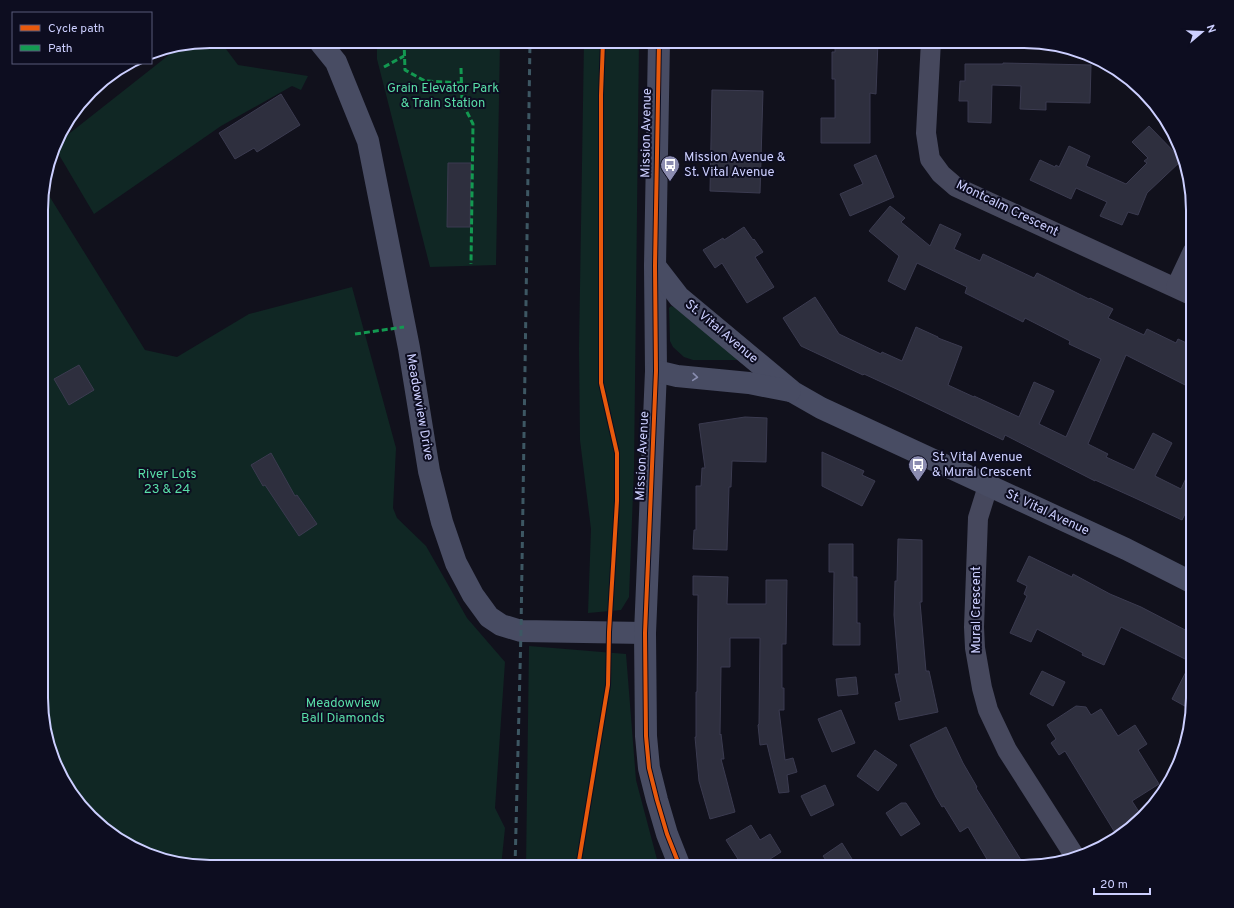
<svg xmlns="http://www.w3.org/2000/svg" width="1234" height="908" font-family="Overpass,sans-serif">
  <rect width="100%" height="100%" fill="#11111c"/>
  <g fill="#102724">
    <polygon points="210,41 220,41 238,65 308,76 301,90 292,86 221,126 94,214 55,148 56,144 179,47"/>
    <polygon points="377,41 500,41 496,265 430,267 377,59"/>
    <polygon points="584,41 639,41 634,468 629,597 621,610 588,613 591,529 580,440 579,349"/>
    <polygon points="43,186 145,350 177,357 249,314 352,287 396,448 393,508 397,518 426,546 467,618 505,662 495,808 505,828 501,867 200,867 156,858 107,832 64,782 42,719"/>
    <polygon points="671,306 674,307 741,360 693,360 684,357 673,347 670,341 669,308"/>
    <polygon points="529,646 626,654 636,780 659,867 526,867"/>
  </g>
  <g fill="#2e2f3e" stroke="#3b3b50">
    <polygon points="835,41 878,41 876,94 870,93 870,143 821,143 821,118 835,118 835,79 832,79 832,52 835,52"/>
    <polygon points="1003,63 1091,65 1090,103 1046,102 1046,110 1020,109 1021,86 992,85 991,123 968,122 968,101 959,101 960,81 965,81 965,64 1003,64"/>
    <polygon points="712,90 763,91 760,193 710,191"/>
    <polygon points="281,94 300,125 257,152 254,148 235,159 219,133"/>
    <polygon points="1149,126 1182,160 1147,193 1138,215 1128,212 1122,225 1100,216 1107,202 1076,188 1071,199 1030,180 1040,160 1055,167 1056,165 1059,167 1069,146 1090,156 1086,166 1126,184 1147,163 1144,161 1148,158 1132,142"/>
    <polygon points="876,155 894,197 850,216 840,194 863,184 854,165"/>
    <polygon points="448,163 471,163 470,227 447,227"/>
    <polygon points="890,206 905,218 901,222 930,246 940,224 961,234 954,249 980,261 983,254 1034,278 1037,273 1089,299 1090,298 1113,309 1108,318 1144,335 1147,329 1176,343 1178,339 1193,346 1193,389 1126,355 1088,444 1108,454 1106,457 1134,470 1153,433 1172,443 1155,476 1181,489 1193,463 1193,498 1182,520 1135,498 1095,480 1095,481 1005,435 1003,440 903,392 864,374 863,375 801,346 783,318 815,297 839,334 881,354 882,352 902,361 916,327 938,337 938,338 962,347 948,385 974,397 974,396 1019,417 1034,382 1054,391 1039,424 1066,437 1101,359 1069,344 1070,341 1025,318 1023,322 965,293 967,287 917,263 905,290 888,281 899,256 869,231"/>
    <polygon points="744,227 753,240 754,239 763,252 755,257 774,287 747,303 722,263 715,268 703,250 723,238 724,240"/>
    <polygon points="79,365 94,390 69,405 54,379"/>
    <polygon points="745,417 767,418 766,462 732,461 731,487 729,487 727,550 693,549 694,530 696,530 696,486 701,486 702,468 705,468 699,424"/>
    <polygon points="822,452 864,471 862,475 875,481 862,506 822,486"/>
    <polygon points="271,453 295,496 297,495 317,524 299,536 265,485 263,486 251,465"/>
    <polygon points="898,539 922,540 922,602 920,602 926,671 929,671 938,712 899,720 895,703 901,701 895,674 899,674 894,615 895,581 897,581"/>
    <polygon points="829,544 853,544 853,577 857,577 857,623 860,623 860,645 833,645 834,572 829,572"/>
    <polygon points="1029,556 1072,577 1073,574 1110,594 1141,607 1193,634 1192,710 1172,699 1191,662 1121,627 1104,665 1082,655 1083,653 1037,629 1031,642 1010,633 1027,596 1024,594 1027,586 1017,581"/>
    <polygon points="693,576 728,577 727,604 766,604 766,580 787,580 786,644 782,644 782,688 784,688 784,710 779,710 785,760 793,758 797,772 787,775 789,792 779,793 767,744 760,745 758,725 759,724 760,638 730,638 730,667 721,667 720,735 721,734 724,759 721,759 735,812 710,819 699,781 695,737 696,737 696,692 697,692 698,595 693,595"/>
    <polygon points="1042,671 1065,682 1053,706 1030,694"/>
    <polygon points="856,677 858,694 838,696 836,679"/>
    <polygon points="1076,706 1086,707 1091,715 1101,709 1118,736 1135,725 1147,744 1138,750 1159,784 1132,801 1141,815 1114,831 1065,751 1059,755 1051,743 1056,739 1047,725"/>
    <polygon points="841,710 855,743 832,752 818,719"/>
    <polygon points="946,727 963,763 977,787 976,788 1021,860 1011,867 996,867 991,859 988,861 968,827 960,832 944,806 942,807 936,797 910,745"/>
    <polygon points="875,750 897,765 878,791 857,776"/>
    <polygon points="825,785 834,805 811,816 801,796"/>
    <polygon points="901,803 906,803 920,824 901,836 886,813"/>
    <polygon points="751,825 760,840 770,834 781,852 767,861 770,867 743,867 726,840"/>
    <polygon points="842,843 857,867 831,867 823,856"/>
  </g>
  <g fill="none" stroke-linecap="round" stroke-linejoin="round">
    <g stroke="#46485d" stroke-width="20">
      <polyline points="931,41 926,133 930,159 941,174 956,187 1193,296"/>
      <polyline points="1176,287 1193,251"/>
      <polyline points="988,486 978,518 974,627 975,648 982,688 988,710 1007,750 1074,855"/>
    </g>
    <g stroke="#484c63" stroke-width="22">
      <polyline points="319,41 336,62 368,141 409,348 429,471 442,522 456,563 473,595 489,617 501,625 521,631 645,633"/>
      <polyline points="659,41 655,266 656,371 645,633 646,736 649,768 657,800 667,834 680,867"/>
      <polyline points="655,266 679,297 793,392 821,408 1126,549 1193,583"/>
      <polyline points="656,371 677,376 749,383 790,391"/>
    </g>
    <polyline stroke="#3d5763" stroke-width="3" stroke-dasharray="6 5" stroke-linecap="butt" points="515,867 521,631 530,41"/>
    <g stroke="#139951" stroke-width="3" stroke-dasharray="6 3" stroke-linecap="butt">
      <polyline points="404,41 405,70 425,81 461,83"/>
      <polyline points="384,67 404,56"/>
      <polyline points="461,68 462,102 473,124 471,264"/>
      <polyline points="355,334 404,327"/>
    </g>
    <defs>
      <g id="cycleway">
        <polyline points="659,41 655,266 656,371 645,633 646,736 649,768 657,800 667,834 680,867"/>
        <polyline points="578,867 608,685 609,632 617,501 617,453 601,383 601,95 603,41"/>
      </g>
    </defs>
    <use href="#cycleway" stroke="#0d0d20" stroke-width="6"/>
    <use href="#cycleway" stroke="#e8590c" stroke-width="4"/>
  </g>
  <defs><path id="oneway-chevron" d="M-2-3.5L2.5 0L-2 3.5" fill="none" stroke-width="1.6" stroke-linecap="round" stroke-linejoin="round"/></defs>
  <use stroke="#8a8eb1" href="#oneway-chevron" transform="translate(695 377) rotate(5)"/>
  <defs>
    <symbol id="bus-pin" viewBox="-11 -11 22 30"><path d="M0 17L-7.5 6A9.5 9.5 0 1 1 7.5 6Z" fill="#8b8cb0" stroke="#0d0d20"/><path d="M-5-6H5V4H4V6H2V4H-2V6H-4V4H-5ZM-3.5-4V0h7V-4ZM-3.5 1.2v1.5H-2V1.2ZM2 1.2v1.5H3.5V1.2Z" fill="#fff"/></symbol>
  </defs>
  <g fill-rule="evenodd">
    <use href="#bus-pin" x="659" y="154" width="22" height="30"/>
    <use href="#bus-pin" x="907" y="454" width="22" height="30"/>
  </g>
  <g text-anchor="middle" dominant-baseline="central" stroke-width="4" stroke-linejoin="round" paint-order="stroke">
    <g font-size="13" fill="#59dfa8" stroke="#0d0d20">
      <text x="443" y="89">Grain Elevator Park<tspan x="443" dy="15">&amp; Train Station</tspan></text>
      <text x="167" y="475">River Lots<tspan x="167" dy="15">23 &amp; 24</tspan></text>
      <text x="343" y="704">Meadowview<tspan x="343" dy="15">Ball Diamonds</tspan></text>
    </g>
    <g font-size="13" fill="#cccfff" stroke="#0d0d20">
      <text transform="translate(647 133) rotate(-89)">Mission Avenue</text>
      <text transform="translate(1007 209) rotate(26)">Montcalm Crescent</text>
      <text transform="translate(721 332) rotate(40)">St. Vital Avenue</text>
      <text transform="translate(419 407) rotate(80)">Meadowview Drive</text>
      <text transform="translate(643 456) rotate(-87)">Mission Avenue</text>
      <text transform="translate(1047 513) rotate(25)">St. Vital Avenue</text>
      <text transform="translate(977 610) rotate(-90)">Mural Crescent</text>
    </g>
    <g font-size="13" fill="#cccfff" stroke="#0d0d20" text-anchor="start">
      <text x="684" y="158">Mission Avenue &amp;<tspan x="684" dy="15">St. Vital Avenue</tspan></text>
      <text x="932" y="458">St. Vital Avenue<tspan x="932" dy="15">&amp; Mural Crescent</tspan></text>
    </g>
  </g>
  <path d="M0 0H1234V908H0ZM210 48H1024A162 162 0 0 1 1186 210V698A162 162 0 0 1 1024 860H210A162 162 0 0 1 48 698V210A162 162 0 0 1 210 48Z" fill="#0d0d20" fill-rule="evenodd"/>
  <path fill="none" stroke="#cccfff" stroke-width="2" d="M210 48H1024A162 162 0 0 1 1186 210V698A162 162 0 0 1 1024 860H210A162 162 0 0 1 48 698V210A162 162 0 0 1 210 48Z"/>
  <rect x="12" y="12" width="140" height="52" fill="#0d0d20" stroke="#595b79"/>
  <rect x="20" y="25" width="20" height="6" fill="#e8590c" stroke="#595b79"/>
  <text x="48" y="32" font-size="12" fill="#cccfff">Cycle path</text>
  <rect x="20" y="45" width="20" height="6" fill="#139951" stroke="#595b79"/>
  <text x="48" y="52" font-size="12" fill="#cccfff">Path</text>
  <g transform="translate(1202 32) rotate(71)" stroke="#0d0d20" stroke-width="3" paint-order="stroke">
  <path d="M0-3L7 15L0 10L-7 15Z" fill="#cccfff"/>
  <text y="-6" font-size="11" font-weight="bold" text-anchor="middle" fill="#cccfff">N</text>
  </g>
  <path d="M1094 888v6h56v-6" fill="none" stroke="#cccfff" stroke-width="2"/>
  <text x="1100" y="888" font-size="12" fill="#cccfff" stroke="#0d0d20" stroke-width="3" paint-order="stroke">20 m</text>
</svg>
